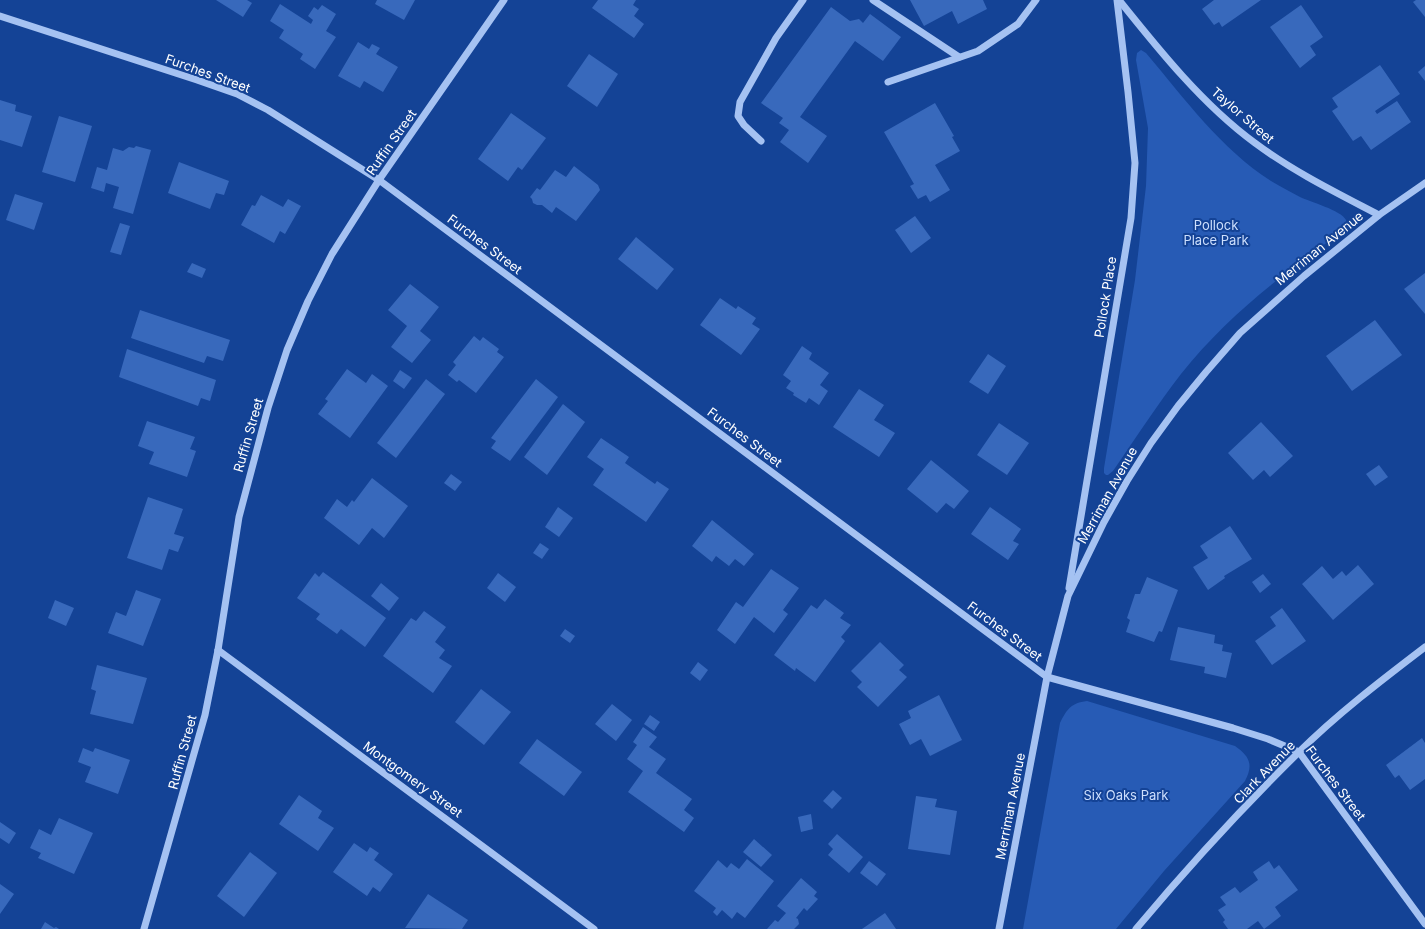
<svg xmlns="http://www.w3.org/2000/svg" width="1425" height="929" font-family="Inter,sans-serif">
  <rect width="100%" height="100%" fill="#144396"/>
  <g fill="#275bb5">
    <path d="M1141,50l5,3c38,45 75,96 125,128 9,5 19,11 29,16 10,5 41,13 46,23 2,4 -1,8 -3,11 -59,42 -116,85 -162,143 -24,31 -46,65 -68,97l-5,4h-2l-2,-2v-5l31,-188 11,-94 2,-58 -12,-68 1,-7z"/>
    <path d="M1087,701l148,45c14,10 19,18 10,35l-81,90 -48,58h-93l37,-206c7,-14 11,-20 27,-22z"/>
  </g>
  <g fill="#3869bc">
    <polygon points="216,0 247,0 252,3 243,17"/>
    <polygon points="377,0 415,0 404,20 375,4"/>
    <polygon points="598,0 636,0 633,5 639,9 634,16 644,24 634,38 592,8"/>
    <polygon points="910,0 983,0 987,9 958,24 952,11 924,26"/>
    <polygon points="1214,0 1261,0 1222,27 1219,22 1214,25 1202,9"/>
    <polygon points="1416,0 1425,0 1425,17 1413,2"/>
    <polygon points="280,4 311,24 313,20 308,16 314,7 318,10 322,5 336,14 326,31 336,37 315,69 300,59 303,54 279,38 284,30 270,21"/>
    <polygon points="1301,5 1323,37 1310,46 1316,55 1300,68 1270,27"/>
    <polygon points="831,7 850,21 859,19 863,23 870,14 901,37 883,61 855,41 800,117 827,136 808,163 780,142 789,130 779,123 783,118 761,103"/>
    <polygon points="358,42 369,49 372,44 380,48 376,54 398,67 383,92 364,81 360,88 338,76"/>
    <polygon points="589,54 618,74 597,107 567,86"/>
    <polygon points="1380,65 1400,94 1375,111 1377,114 1397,101 1411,122 1371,150 1361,136 1353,141 1332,111 1338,107 1332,98"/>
    <polygon points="1425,66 1425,81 1418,72"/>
    <polygon points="0,100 16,105 15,111 32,116 22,147 0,140"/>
    <polygon points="935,103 954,136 952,137 960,151 935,165 950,190 930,202 926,195 918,199 910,186 914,184 884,132"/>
    <polygon points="511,113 546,138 522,170 518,167 508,181 478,159"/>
    <polygon points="59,116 92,126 75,182 42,172"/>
    <polygon points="136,146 151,150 133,214 113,208 119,187 106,183 104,192 91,188 97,167 107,170 113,148 123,151 129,147 134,148"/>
    <polygon points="179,162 229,181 224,195 216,193 210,209 168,193"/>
    <polygon points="574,166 598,185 600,190 576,221 556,207 552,213 542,205 537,205 533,203 532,199 530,197 537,188 540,190 555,170 566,177"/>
    <polygon points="15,194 43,203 34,230 6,220"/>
    <polygon points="261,195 283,207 288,199 301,206 285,234 280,231 274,243 241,225 252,205 255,206"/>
    <polygon points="915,216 931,238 911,253 895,230"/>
    <polygon points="120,223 130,226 121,255 110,252"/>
    <polygon points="636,237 674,269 657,290 618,259"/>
    <polygon points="192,263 206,269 202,278 187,272"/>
    <polygon points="1425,273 1425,314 1404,289"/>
    <polygon points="410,284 439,307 420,331 431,340 412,363 391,347 407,326 388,310"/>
    <polygon points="720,298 736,309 738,306 756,318 752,324 760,329 741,355 700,325"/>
    <polygon points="140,310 230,340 223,361 207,356 204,363 131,338"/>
    <polygon points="1375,320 1402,355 1352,391 1326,356"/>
    <polygon points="474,336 480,341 483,337 499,349 497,352 504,357 476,393 459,380 457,382 448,375 456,365 453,362"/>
    <polygon points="802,346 812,353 809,359 829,373 820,385 828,391 819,405 809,398 806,403 793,395 794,393 786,388 791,381 783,375"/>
    <polygon points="127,349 216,380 210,401 201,398 198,406 119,377"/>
    <polygon points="988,354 1006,366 988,394 969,382"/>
    <polygon points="347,369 366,383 372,374 388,386 350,438 318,414 328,401 325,399"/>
    <polygon points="400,370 412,378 404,389 393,381"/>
    <polygon points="426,379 445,394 396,458 377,443"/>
    <polygon points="536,379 558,397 510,461 491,448 496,441 491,438"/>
    <polygon points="859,389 884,405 874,420 895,433 879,457 833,427"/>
    <polygon points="563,404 585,422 547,475 524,457"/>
    <polygon points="147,421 195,437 190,449 196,451 187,477 149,464 154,452 138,446"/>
    <polygon points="1261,422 1293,456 1270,477 1264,470 1253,480 1228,453"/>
    <polygon points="999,423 1029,443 1007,475 977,455"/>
    <polygon points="601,438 629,457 625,463 655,484 657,481 669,489 646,522 593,485 604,469 587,457"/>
    <polygon points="931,460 969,491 954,509 946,503 937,513 907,489"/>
    <polygon points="1379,465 1388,477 1375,486 1366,474"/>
    <polygon points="451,474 462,482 455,491 444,483"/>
    <polygon points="372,478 408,506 384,538 372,528 359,545 324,518 337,499 347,507 352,500 354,502"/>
    <polygon points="148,497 183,509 174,534 184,537 178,552 169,549 162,570 127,558"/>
    <polygon points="558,507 573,518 559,537 545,527"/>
    <polygon points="990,507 1021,529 1013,541 1019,544 1008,560 971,534"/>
    <polygon points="712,520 754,554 744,566 735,559 729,566 716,556 712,562 692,546"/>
    <polygon points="1230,526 1252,559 1224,576 1225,578 1208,590 1193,567 1208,558 1200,546"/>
    <polygon points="540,543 549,549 542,559 533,553"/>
    <polygon points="1358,565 1374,584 1333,620 1302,584 1322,566 1333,579 1342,571 1346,576"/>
    <polygon points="771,569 799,588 783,610 788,614 774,633 754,617 735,644 717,630 736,602 743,607"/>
    <polygon points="323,572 386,618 365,647 341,629 337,634 316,619 320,614 297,598 315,573 319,577"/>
    <polygon points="498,573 516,587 505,602 487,588"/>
    <polygon points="1263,574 1271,584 1260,593 1252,582"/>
    <polygon points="1147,577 1178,590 1162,632 1159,631 1154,642 1126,632 1130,620 1127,618 1135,594 1140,594"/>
    <polygon points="381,583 399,598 389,611 371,596"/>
    <polygon points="136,590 161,599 143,646 108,633 116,612 126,616"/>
    <polygon points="825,599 844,613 840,618 851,625 841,637 845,641 815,682 796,668 795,671 774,655 811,605 817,609"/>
    <polygon points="55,600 74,608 66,626 48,618"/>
    <polygon points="1282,608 1306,641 1272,665 1255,641 1276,626 1270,617"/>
    <polygon points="424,611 446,627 435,642 445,650 439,658 452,666 433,693 383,656 411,618 416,621"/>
    <polygon points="1178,627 1215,635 1214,643 1223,645 1222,651 1232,653 1226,678 1204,673 1205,667 1170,660"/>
    <polygon points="565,629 575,636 570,643 560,636"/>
    <polygon points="880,642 904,665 899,670 907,677 878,707 857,687 862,682 851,671"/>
    <polygon points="698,662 708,670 700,681 690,673"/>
    <polygon points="97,665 147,678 133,724 90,714 96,691 91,689"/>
    <polygon points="481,689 511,712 484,745 455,722"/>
    <polygon points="939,695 962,740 930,756 921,739 910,745 899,724 911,718 908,711"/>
    <polygon points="612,704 632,720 616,741 595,724"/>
    <polygon points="650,715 660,722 654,731 644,724"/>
    <polygon points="643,727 657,737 649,747 666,759 656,773 692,799 684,810 694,818 684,832 628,792 643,771 627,759 637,745 633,742"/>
    <polygon points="1422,738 1425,743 1425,779 1410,790 1399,775 1395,778 1386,765"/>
    <polygon points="537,739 582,772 564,796 519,763"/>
    <polygon points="83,748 93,752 95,748 130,760 118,794 85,782 91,767 78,762"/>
    <polygon points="833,790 842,798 832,809 823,801"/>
    <polygon points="299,795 322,811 318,818 334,828 318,851 279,824"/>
    <polygon points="916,796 937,799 935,807 957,811 950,855 908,849"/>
    <polygon points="811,814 813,829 801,832 798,817"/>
    <polygon points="59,818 93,833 74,874 38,858 41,853 30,848 39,829 51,835"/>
    <polygon points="0,822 16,833 9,844 0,838"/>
    <polygon points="837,834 863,857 849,873 828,855 833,849 828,844"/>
    <polygon points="754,839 772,855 761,867 743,852"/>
    <polygon points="354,843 367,852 370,847 379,853 374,860 393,874 380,892 373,887 367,896 333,872"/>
    <polygon points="250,852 277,873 244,917 217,896"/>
    <polygon points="747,859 774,881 745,918 737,912 732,919 722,910 717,916 713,912 716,908 694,891 718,860 727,868 731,863 739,869"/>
    <polygon points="869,861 886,874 877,886 860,873"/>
    <polygon points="1269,861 1274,869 1279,865 1298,890 1275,907 1281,916 1264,929 1258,921 1247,929 1228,929 1223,922 1225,920 1218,910 1226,905 1220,897 1235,887 1240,893 1258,880 1253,872"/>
    <polygon points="801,878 817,892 814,896 818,899 807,911 804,908 796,918 798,919 799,924 794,929 767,929 775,920 778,922 786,913 777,906"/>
    <polygon points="0,884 14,894 0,914"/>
    <polygon points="428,894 468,920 462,929 405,928"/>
    <polygon points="885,913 896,929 862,929"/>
    <polygon points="45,922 54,928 56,927 59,929 41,929"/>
  </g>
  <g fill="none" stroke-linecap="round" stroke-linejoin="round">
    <g stroke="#a5c2f2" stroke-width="7">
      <polyline points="873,0 959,57"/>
      <path d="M1119,0c40,50 84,105 136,143 39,29 82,50 124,72"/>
      <polyline points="0,16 197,80 237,94 268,110 379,180 1047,677 1233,728 1268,739 1299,752 1425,924"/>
      <polyline points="888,82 978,51 1018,24 1036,0"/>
      <polyline points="761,141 744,125 738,116 740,102 776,38 803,0"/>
      <polyline points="1069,588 1131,218 1135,163 1128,92 1117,0"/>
      <polyline points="218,650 594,929"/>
      <polyline points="144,929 205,715 218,650 239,517 268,408 287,350 308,301 332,254 379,180 504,0"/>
      <polyline points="999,929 1047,677 1068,596 1104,522 1127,481 1151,443 1178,406 1206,372 1240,333 1304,276 1379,215 1425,183"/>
      <path d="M1136,929c51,-61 106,-121 163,-177 37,-37 84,-73 126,-105"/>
    </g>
  </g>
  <g text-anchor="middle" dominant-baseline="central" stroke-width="4" stroke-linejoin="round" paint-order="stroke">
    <g font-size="13" fill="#fff" stroke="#144396">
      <text transform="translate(208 73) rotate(20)">Furches Street</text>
      <text transform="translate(1243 115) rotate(41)">Taylor Street</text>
      <text transform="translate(391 142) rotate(-55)">Ruffin Street</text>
      <text transform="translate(485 244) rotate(37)">Furches Street</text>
      <text transform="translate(1319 248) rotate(-39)">Merriman Avenue</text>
      <text transform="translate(1105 297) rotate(-81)">Pollock Place</text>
      <text transform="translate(248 435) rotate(-74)">Ruffin Street</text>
      <text transform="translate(745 437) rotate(37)">Furches Street</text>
      <text transform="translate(1107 495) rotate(-61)">Merriman Avenue</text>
      <text transform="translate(1005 631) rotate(37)">Furches Street</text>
      <text transform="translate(182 752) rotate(-75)">Ruffin Street</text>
      <text transform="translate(1264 772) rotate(-46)">Clark Avenue</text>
      <text transform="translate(413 779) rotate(36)">Montgomery Street</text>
      <text transform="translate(1336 783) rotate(53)">Furches Street</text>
      <text transform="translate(1010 806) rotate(-79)">Merriman Avenue</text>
    </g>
    <g font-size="13" fill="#cddffd" stroke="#144396">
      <text x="1216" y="225">Pollock<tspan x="1216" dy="15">Place Park</tspan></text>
      <text x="1126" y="795">Six Oaks Park</text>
    </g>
  </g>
</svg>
